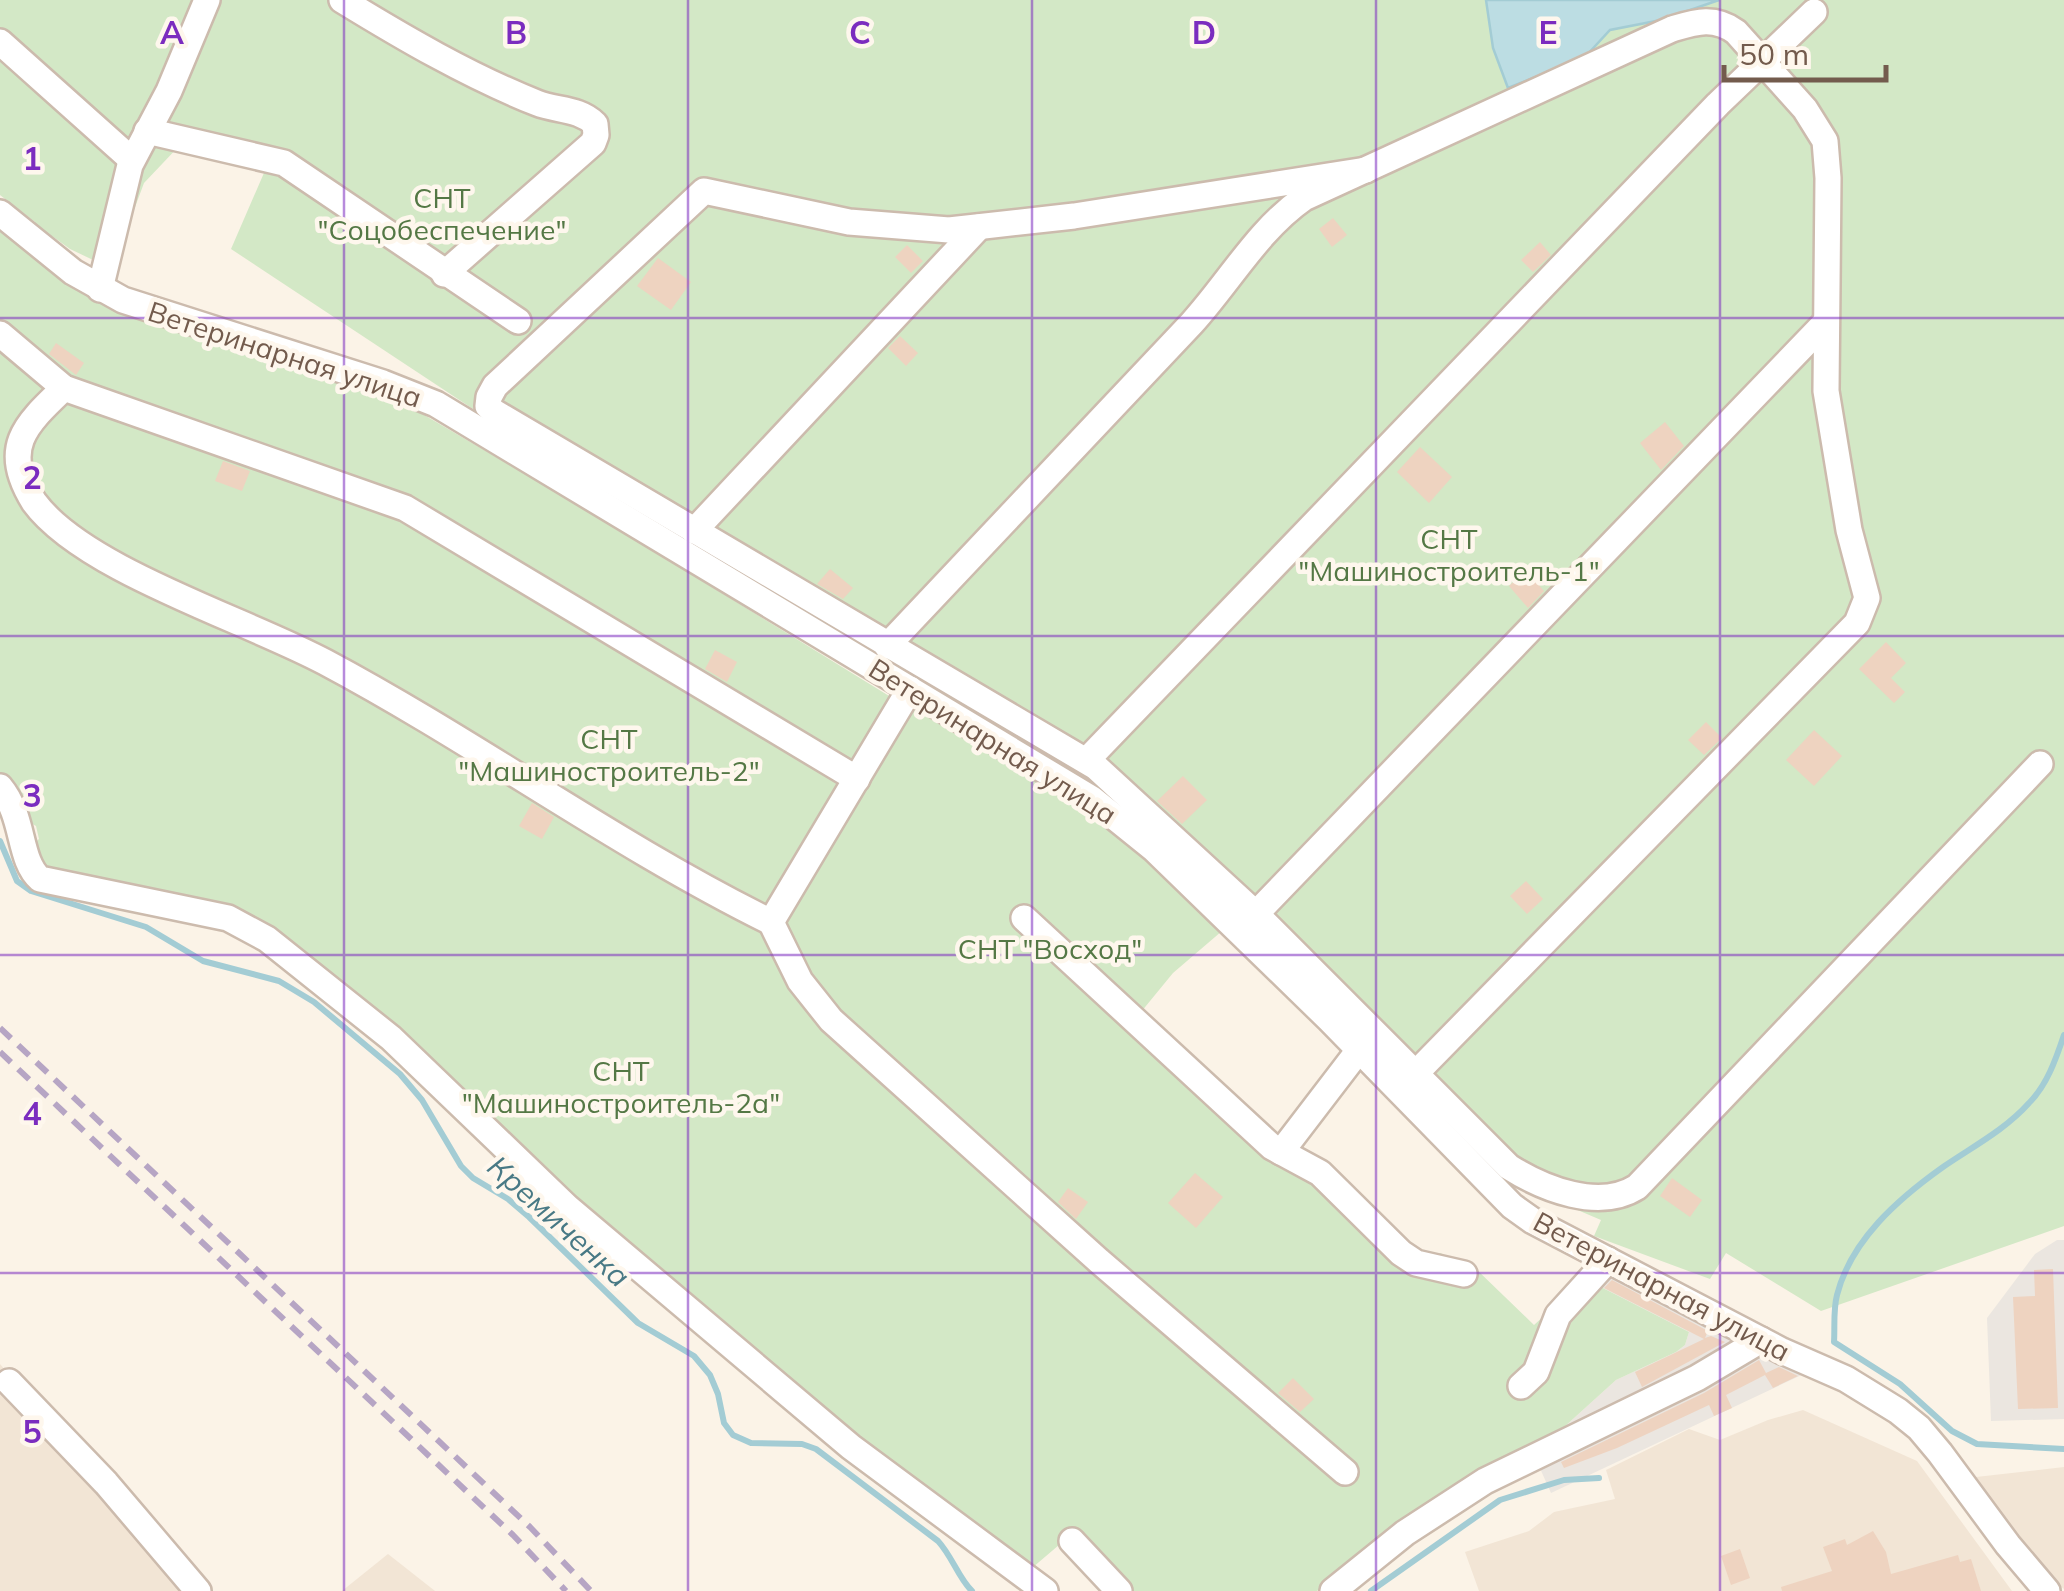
<svg xmlns="http://www.w3.org/2000/svg" width="2064" height="1591" font-family="Mulish,sans-serif">
  <rect width="100%" height="100%" fill="#fbf3e7"/>
  <g fill="#f2e5d5">
    <polygon points="0,1364 189,1591 0,1591"/>
    <polygon points="1803,1410 1917,1461 2012,1591 1479,1591 1465,1552 1529,1531 1554,1512 1615,1499 1606,1470 1689,1429 1720,1440 1768,1420"/>
    <polygon points="2064,1467 2064,1589 2042,1570 1976,1477"/>
    <polygon points="388,1554 435,1591 342,1591"/>
  </g>
  <g fill="#ebe6e0">
    <polygon points="2057,1240 2064,1240 2064,1419 1991,1421 1987,1318 2035,1254"/>
    <polygon points="1610,1264 1810,1371 1551,1493 1530,1446 1552,1438 1616,1380 1676,1352 1685,1345 1689,1332 1597,1285"/>
  </g>
  <g fill="#d3e8c6">
    <polygon points="0,0 2064,0 2064,1226 1821,1311 1726,1253 1710,1279 1594,1236 1601,1220 1509,1181 1091,773 875,650 470,407 231,249 267,166 181,144 144,183 112,269 70,249 52,236 46,242 30,230 35,222 0,195"/>
    <polygon points="0,221 106,307 402,402 595,515 894,699 919,709 1109,824 1222,931 1173,973 1141,1012 1276,1139 1297,1142 1400,1243 1431,1259 1440,1253 1475,1268 1534,1325 1579,1284 1597,1285 1689,1332 1685,1345 1676,1352 1616,1380 1552,1438 1463,1480 1406,1516 1400,1527 1317,1591 1133,1591 1100,1561 1080,1531 1066,1539 1032,1568 906,1479 652,1263 287,941 231,905 49,876 31,846 39,839 36,826 26,820 0,780"/>
  </g>
  <polygon fill="#bcdde3" stroke="#a3ccd4" stroke-width="2.5" points="1486,0 1719,0 1661,20 1610,30 1585,57 1508,88 1493,48"/>
  <g fill="none" stroke-linecap="round" stroke-linejoin="round">
    <g stroke="#a3ccd4" stroke-width="6">
      <path d="M0,841l17,40 14,10 115,36 57,34 76,20 35,21 86,72 22,26 39,66 12,12 35,21 21,18 109,106 56,33 16,19 8,19 6,29 9,12 18,8 51,1 14,5 122,92c14,15 21,38 34,50"/>
      <path d="M2064,1035c-8,24 -17,50 -35,68 -24,27 -57,44 -86,64 -45,32 -92,73 -106,128 -4,15 -2,32 -3,47l66,42 52,47 25,13 87,5"/>
      <polyline points="1371,1591 1500,1500 1564,1480 1599,1478"/>
    </g>
  </g>
  <g fill="#eed3c0">
    <polygon points="1333,218 1347,235 1332,247 1319,229"/>
    <polygon points="1540,242 1551,255 1533,272 1521,260"/>
    <polygon points="907,245 923,261 911,273 895,257"/>
    <polygon points="658,258 691,282 671,310 637,286"/>
    <polygon points="900,336 918,353 906,366 888,348"/>
    <polygon points="56,343 84,363 76,375 49,354"/>
    <polygon points="1665,422 1684,446 1661,470 1640,443"/>
    <polygon points="1420,447 1452,477 1429,503 1397,472"/>
    <polygon points="223,461 250,471 242,491 215,481"/>
    <polygon points="830,569 853,588 843,599 817,584"/>
    <polygon points="1526,570 1544,591 1528,608 1509,586"/>
    <polygon points="1886,642 1906,663 1891,678 1905,692 1894,703 1859,669"/>
    <polygon points="715,650 737,662 727,682 705,669"/>
    <polygon points="1706,722 1722,738 1704,755 1688,740"/>
    <polygon points="1814,730 1842,756 1814,786 1786,760"/>
    <polygon points="1183,776 1207,800 1182,824 1157,801"/>
    <polygon points="532,803 554,817 542,839 519,826"/>
    <polygon points="1526,881 1543,899 1527,914 1510,896"/>
    <polygon points="1195,1173 1223,1197 1196,1228 1168,1203"/>
    <polygon points="1672,1178 1702,1200 1690,1217 1660,1196"/>
    <polygon points="1068,1188 1088,1202 1076,1219 1058,1202"/>
    <polygon points="2053,1269 2058,1408 2018,1409 2013,1297 2035,1296 2034,1270"/>
    <polygon points="1612,1280 1708,1331 1705,1338 1711,1336 1725,1342 1642,1387 1635,1372 1704,1339 1604,1288"/>
    <polygon points="1759,1360 1766,1373 1779,1367 1798,1376 1773,1388 1765,1375 1726,1395 1732,1408 1714,1416 1709,1405 1617,1448 1564,1468 1561,1462 1704,1393"/>
    <polygon points="1293,1378 1314,1399 1300,1412 1278,1393"/>
    <polygon points="1873,1531 1886,1552 1891,1574 1958,1555 1960,1562 1971,1559 1981,1591 1782,1591 1781,1587 1832,1571 1823,1547 1845,1539 1847,1545"/>
    <polygon points="1740,1549 1750,1578 1731,1585 1721,1556"/>
  </g>
  <g fill="none" stroke-linecap="round" stroke-linejoin="round">
    <defs>
      <g id="minor">
        <path d="M342,0c62,38 127,76 195,103 20,8 42,5 58,21l1,11 -3,8 -149,131"/>
        <polyline points="0,42 132,160"/>
        <polyline points="147,131 284,163 518,321"/>
        <path d="M1366,170l-292,46 -125,14 -100,-8 -145,-31 -209,195 -6,11 -1,9 6,6 602,355 160,147 253,253c35,22 90,44 128,20l403,-423"/>
        <polyline points="0,213 73,272 123,300 383,383 436,404 1092,799 1154,849 1329,1019 1512,1206 1533,1221 1782,1351 1846,1379 1898,1411 1919,1428 1940,1453 2008,1545 2047,1591"/>
        <polyline points="100,289 130,165 169,91 207,0"/>
        <polyline points="0,334 64,388 405,508 857,779"/>
        <path d="M64,388c-39,37 -64,60 -30,114 50,68 213,118 291,160 152,81 292,184 446,260l139,-233"/>
        <polyline points="694,531 979,227"/>
        <path d="M887,646c101,-108 204,-215 305,-323 38,-42 66,-93 112,-125l368,-169c24,-7 42,-13 64,3l69,77 20,32 3,37 -2,213 23,139 18,68 -10,25 -442,451"/>
        <polyline points="1087,760 1718,104 1814,12"/>
        <path d="M0,787c25,30 18,73 40,92l188,39 39,21 124,99 176,169 284,240 194,144"/>
        <polyline points="1024,918 1272,1147 1320,1173 1401,1253 1416,1263 1464,1274"/>
        <polyline points="771,922 800,981 831,1020 1099,1261 1345,1472"/>
        <polyline points="1247,923 1826,322"/>
        <polyline points="1281,1152 1359,1050"/>
        <polyline points="9,1382 106,1483 198,1591"/>
        <polyline points="1521,1386 1536,1372 1558,1315 1608,1260"/>
        <polyline points="1072,1541 1119,1591"/>
        <polyline points="1333,1591 1405,1533 1485,1481 1697,1378 1761,1340"/>
      </g>
    </defs>
    <use href="#minor" stroke="#ccbbad" stroke-width="30"/>
    <use href="#minor" stroke="#fff" stroke-width="25"/>
    <g stroke="#b6a5c4" stroke-width="6" stroke-dasharray="15 10" stroke-linecap="butt">
      <polyline points="0,1028 530,1527 591,1591"/>
      <polyline points="0,1052 513,1535 566,1591"/>
    </g>
  </g>
  <path fill="none" stroke="#7b2cbf" stroke-width="2.5" stroke-opacity="0.55" d="M344,0v1591M688,0v1591M1032,0v1591M1376,0v1591M1720,0v1591M0,318h2064M0,636h2064M0,955h2064M0,1273h2064"/>
  <g text-anchor="middle" dominant-baseline="central" stroke-width="9" stroke-linejoin="round" paint-order="stroke">
    <g font-size="28" fill="#547845" stroke="#fef7ed">
      <text x="442" y="197">СНТ<tspan x="442" dy="32">"Соцобеспечение"</tspan></text>
      <text x="1449" y="538">СНТ<tspan x="1449" dy="32">"Машиностроитель-1"</tspan></text>
      <text x="609" y="738">СНТ<tspan x="609" dy="32">"Машиностроитель-2"</tspan></text>
      <text x="1050" y="948">СНТ "Восход"</text>
      <text x="621" y="1070">СНТ<tspan x="621" dy="32">"Машиностроитель-2а"</tspan></text>
    </g>
    <g font-size="28" fill="#735b4d" stroke="#fef7ed">
      <text transform="translate(285 354) rotate(18)">Ветеринарная улица</text>
      <text transform="translate(993 741) rotate(32)">Ветеринарная улица</text>
      <text transform="translate(1662 1286) rotate(28)">Ветеринарная улица</text>
    </g>
    <g font-size="30" font-style="italic" fill="#487985" stroke="#fef7ed">
      <text transform="translate(559 1221) rotate(42)">Кремиченка</text>
    </g>
  </g>
  <g font-size="32" text-anchor="middle" font-weight="bold" fill="#7b2cbf" stroke="#fef7ed" stroke-width="9" stroke-linejoin="round" paint-order="stroke">
    <text x="172" y="44">A</text>
    <text x="516" y="44">B</text>
    <text x="860" y="44">C</text>
    <text x="1204" y="44">D</text>
    <text x="1548" y="44">E</text>
    <text x="32" y="170">1</text>
    <text x="32" y="489">2</text>
    <text x="32" y="807">3</text>
    <text x="32" y="1125">4</text>
    <text x="32" y="1443">5</text>
  </g>
  <path d="M1724 65v15h162v-15" fill="none" stroke="#735b4d" stroke-width="5"/>
  <text x="1739" y="65" font-size="30" fill="#735b4d" stroke="#fef7ed" stroke-width="8" paint-order="stroke">50 m</text>
</svg>
